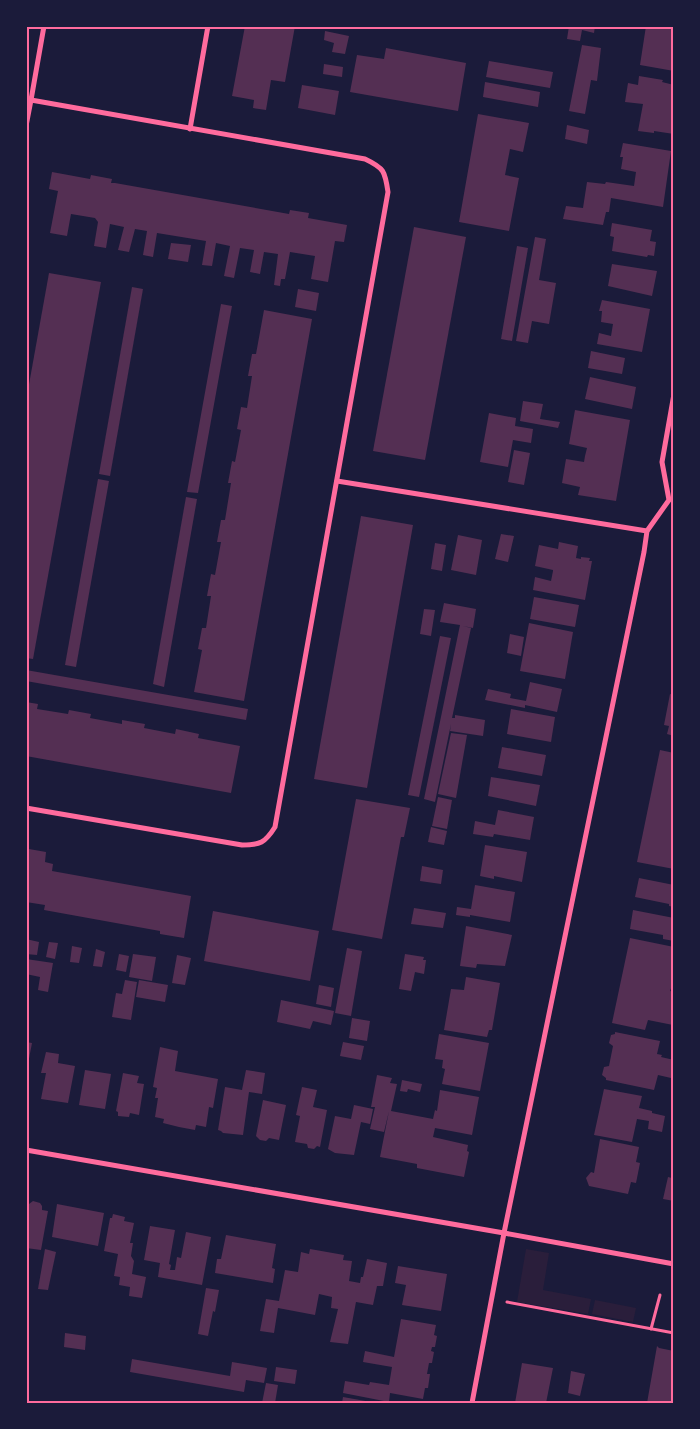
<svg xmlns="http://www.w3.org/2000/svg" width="700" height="1429" font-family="'Exo 2',sans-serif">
  <rect width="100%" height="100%" fill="#1b1b3a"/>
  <g fill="#2a1e3b">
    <polygon points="526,1249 549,1253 543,1290 591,1299 588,1314 517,1302"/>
    <polygon points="595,1300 636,1308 633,1322 592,1314"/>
  </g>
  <g fill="#542f53">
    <polygon points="245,26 295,26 285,82 271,80 266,110 253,108 254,100 232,96"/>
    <polygon points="569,26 595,26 594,33 582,30 580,41 567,39"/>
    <polygon points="646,26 674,26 674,71 640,65"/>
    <polygon points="325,31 349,36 345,54 332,52 334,43 324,40"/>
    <polygon points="582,45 601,48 597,81 591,80 585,114 569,111"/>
    <polygon points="386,48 466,63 458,111 350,92 357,55 384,59"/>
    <polygon points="489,61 553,72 550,88 486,77"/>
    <polygon points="324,64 343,67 342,77 323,74"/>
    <polygon points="639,76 663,80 662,82 674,85 674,134 654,131 654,133 638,131 643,104 625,102 628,83 638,85"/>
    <polygon points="485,82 540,92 538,107 483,97"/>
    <polygon points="302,85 339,91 335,115 298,108"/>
    <polygon points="478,114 529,123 523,152 510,149 505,175 519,178 509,231 459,222"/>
    <polygon points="567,125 589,130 587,144 565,139"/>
    <polygon points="623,143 671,151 663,207 611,198 609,212 606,212 603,225 563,219 566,206 583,208 587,182 605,184 606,182 634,186 636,172 621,169 623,157 620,157"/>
    <polygon points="52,172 90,179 91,175 112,179 111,183 115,183 289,214 290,210 309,213 308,218 347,225 344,242 335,241 328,282 311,279 315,256 290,252 285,279 281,279 280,286 274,285 278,254 264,252 260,274 250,272 254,250 240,248 234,278 224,276 230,246 216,243 212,266 202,265 206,241 157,233 153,257 143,255 147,231 135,229 129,252 118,250 124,227 110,224 106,248 94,246 98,222 95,218 71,214 67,236 50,233 58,191 49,189"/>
    <polygon points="612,223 652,230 650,241 656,242 654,256 648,255 647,257 612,251 614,237 610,236"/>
    <polygon points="414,227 466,237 425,460 373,451"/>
    <polygon points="535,237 546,239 539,280 556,283 549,324 532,321 528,343 516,341"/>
    <polygon points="171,243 191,245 188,262 168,259"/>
    <polygon points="517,246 528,248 512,341 501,339"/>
    <polygon points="612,264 657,271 652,296 608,286"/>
    <polygon points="49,273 101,282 33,659 26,658 26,401"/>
    <polygon points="132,287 143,289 110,476 99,474"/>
    <polygon points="298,289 319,293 316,311 295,307"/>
    <polygon points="602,300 650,309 642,352 597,344 599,333 611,336 613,324 601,322 602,311 599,311"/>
    <polygon points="221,304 232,306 222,360 198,493 187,492"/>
    <polygon points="264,310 312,319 244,701 194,692 202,650 198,649 202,628 206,628 211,596 207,596 211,574 215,575 221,542 217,542 221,520 225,520 231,483 228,483 232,461 235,462 241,430 237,429 241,407 247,408 252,376 248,376 252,354 256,354"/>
    <polygon points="591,351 625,358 622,374 588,368"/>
    <polygon points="590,377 636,387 632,409 585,399"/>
    <polygon points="523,401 543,404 540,419 560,422 558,428 520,421"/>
    <polygon points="575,410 630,420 616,501 578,495 580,487 562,483 566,459 584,462 585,456 587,448 569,444"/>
    <polygon points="489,413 516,418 515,426 533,429 531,443 513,440 508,467 480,462"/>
    <polygon points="514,450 530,453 524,485 508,482"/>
    <polygon points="98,479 109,481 76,667 65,665"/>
    <polygon points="186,497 197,499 164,687 153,684"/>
    <polygon points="361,516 413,525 367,788 314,779"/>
    <polygon points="501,534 514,536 508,562 495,559"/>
    <polygon points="458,535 482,540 476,575 451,570"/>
    <polygon points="559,542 578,546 576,558 581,559 581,557 590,558 589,561 592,561 585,600 533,590 535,577 551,581 553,571 553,570 535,566 539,545 558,549"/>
    <polygon points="435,543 446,545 442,571 431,569"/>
    <polygon points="534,597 579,605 575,627 530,619"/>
    <polygon points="444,603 476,609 473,628 463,626 471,628 452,718 455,718 455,715 485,720 483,736 450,731 451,724 435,802 424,799 460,625 440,622"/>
    <polygon points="424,609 435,610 431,636 420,634"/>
    <polygon points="529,623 573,632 565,679 520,671"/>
    <polygon points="510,634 524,637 521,656 507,653"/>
    <polygon points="440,636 451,638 419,797 408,795"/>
    <polygon points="26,670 248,709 246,720 26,681"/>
    <polygon points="530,682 562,689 557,712 525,705 525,708 485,700 488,689 511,694 510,698 526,701"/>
    <polygon points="670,694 674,695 674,736 667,734 669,726 664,725"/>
    <polygon points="26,702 38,704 37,709 68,714 69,710 91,714 90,718 122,724 122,720 145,724 144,728 175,734 176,729 199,734 198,738 240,746 231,793 26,756"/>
    <polygon points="511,709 555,717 551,742 507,734"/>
    <polygon points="451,733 467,735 456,798 438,794"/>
    <polygon points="502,747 546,755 542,776 498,768"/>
    <polygon points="660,750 674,753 674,869 637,862"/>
    <polygon points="491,777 540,785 536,806 488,796"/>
    <polygon points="438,797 452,800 447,829 432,826"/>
    <polygon points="356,799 410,808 404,837 401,837 382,939 332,930"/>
    <polygon points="498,810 534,817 530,840 494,834 493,837 473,834 475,821 495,825"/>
    <polygon points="431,827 447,831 444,845 428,842"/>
    <polygon points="485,845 527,852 522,882 494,876 494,879 480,876"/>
    <polygon points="29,849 46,852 45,862 53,864 52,871 191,896 184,938 160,934 160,931 44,910 45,905 26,902 26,864"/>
    <polygon points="422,866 443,870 441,884 420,881"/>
    <polygon points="639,878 674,885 674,907 669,906 669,904 635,897"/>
    <polygon points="475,885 515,892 510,922 470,915 470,917 456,915 457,907 471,909"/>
    <polygon points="414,908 446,913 443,928 411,924"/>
    <polygon points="633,910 674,918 674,941 663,939 663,935 630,929"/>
    <polygon points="213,911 319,931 310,981 204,961"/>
    <polygon points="466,926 512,935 505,966 477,964 476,968 460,966"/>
    <polygon points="630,938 674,947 671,959 674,960 674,980 670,991 674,992 673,1025 648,1020 645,1030 612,1023"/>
    <polygon points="26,939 39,942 37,955 26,954"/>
    <polygon points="49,942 58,943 55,959 46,957"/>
    <polygon points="72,946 82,948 79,963 70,962"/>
    <polygon points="347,948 362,951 351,1016 335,1013"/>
    <polygon points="96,949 105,952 102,967 93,966"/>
    <polygon points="119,954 129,956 126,972 116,970"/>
    <polygon points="133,954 156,957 152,981 129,977"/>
    <polygon points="405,954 424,957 423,960 426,960 424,974 415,972 411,991 399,989"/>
    <polygon points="177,955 191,958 185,985 172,983"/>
    <polygon points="26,959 53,963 48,992 38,990 40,977 26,974"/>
    <polygon points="466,977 500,983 492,1030 489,1030 487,1037 444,1030 451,989 464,990"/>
    <polygon points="125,980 137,982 131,1020 112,1017 116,993 122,994"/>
    <polygon points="139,980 168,985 165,1002 136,997"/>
    <polygon points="319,985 334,988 331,1007 316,1004"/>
    <polygon points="281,1000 334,1011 331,1025 313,1021 310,1029 277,1022"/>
    <polygon points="352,1018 370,1021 367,1041 349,1038"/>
    <polygon points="615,1032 660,1041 657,1054 662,1055 661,1057 674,1060 671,1078 658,1075 654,1090 606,1080 606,1078 602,1075 604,1067 609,1066 613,1046 609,1043 611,1035 615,1034"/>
    <polygon points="439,1034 489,1043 480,1091 442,1084 445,1069 442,1068 443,1060 435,1059"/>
    <polygon points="26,1042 32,1043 27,1069 26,1069"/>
    <polygon points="343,1042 364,1046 361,1060 340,1056"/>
    <polygon points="160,1047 178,1051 175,1071 218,1079 213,1108 209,1107 206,1127 196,1125 195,1130 179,1127 163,1123 164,1119 155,1117 158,1098 155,1098 157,1088 153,1087"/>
    <polygon points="46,1052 59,1054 58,1063 75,1066 68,1103 41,1099 46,1073 41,1073"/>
    <polygon points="85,1070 111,1074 105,1109 79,1105"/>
    <polygon points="246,1070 265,1073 262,1094 249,1092 243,1135 223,1133 221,1131 218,1130 225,1087 242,1090"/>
    <polygon points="123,1073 139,1076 137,1083 144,1084 139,1115 130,1113 129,1117 118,1116 118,1112 116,1111"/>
    <polygon points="377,1075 392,1078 390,1083 397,1084 391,1111 433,1119 435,1110 437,1111 440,1090 479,1097 472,1135 435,1128 433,1137 468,1145 467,1151 469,1152 464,1177 417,1168 417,1164 380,1157 389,1111 384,1132 370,1129 375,1107 371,1107"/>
    <polygon points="402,1080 422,1084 420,1092 408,1089 407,1092 400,1091"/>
    <polygon points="302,1087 317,1090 313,1107 327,1110 320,1147 317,1146 314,1149 308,1148 307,1144 295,1142 300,1116 296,1115"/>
    <polygon points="604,1089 642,1096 639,1108 652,1111 652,1113 665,1116 662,1132 648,1129 649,1121 637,1119 632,1142 594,1135"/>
    <polygon points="263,1100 286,1105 279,1140 269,1138 266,1141 260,1140 256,1136"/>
    <polygon points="354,1105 373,1109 370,1124 361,1122 354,1155 335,1153 328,1149 335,1116 351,1119"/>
    <polygon points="600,1139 639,1147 636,1162 640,1163 636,1183 631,1182 628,1194 589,1186 586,1178 591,1172 594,1173"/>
    <polygon points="673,1173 674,1174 674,1201 663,1199 668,1177 672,1178"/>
    <polygon points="33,1201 40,1203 42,1206 42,1210 48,1211 41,1250 26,1248 26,1207 28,1208 29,1204"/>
    <polygon points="57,1204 104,1213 98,1246 52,1237"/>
    <polygon points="113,1214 125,1217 124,1221 134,1223 130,1243 133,1243 131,1256 134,1261 132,1274 146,1277 142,1298 129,1296 130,1287 119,1285 120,1277 114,1276 118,1254 104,1251 110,1218 112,1218"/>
    <polygon points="150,1226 175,1230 169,1264 171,1265 170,1270 175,1270 177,1257 181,1258 186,1232 211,1237 202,1285 158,1277 160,1263 144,1260"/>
    <polygon points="226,1235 276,1244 272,1268 275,1269 273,1283 215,1273 217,1259 221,1259"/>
    <polygon points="45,1249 56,1252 48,1290 38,1289"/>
    <polygon points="310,1249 344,1255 343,1260 352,1261 349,1281 360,1283 361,1277 363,1277 367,1259 387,1263 383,1286 377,1286 373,1305 356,1302 348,1344 330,1342 338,1309 331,1308 332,1297 319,1294 315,1315 278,1308 274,1333 260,1331 266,1299 279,1301 285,1270 298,1272 301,1252 309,1254"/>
    <polygon points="398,1266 447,1274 441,1311 402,1305 406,1285 395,1283"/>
    <polygon points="206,1288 219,1290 215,1312 213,1311 208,1336 198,1334"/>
    <polygon points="401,1319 436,1325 434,1335 437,1336 435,1347 432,1347 431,1351 434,1352 432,1363 429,1363 427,1374 430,1374 428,1388 425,1388 423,1399 390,1393 389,1402 343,1393 345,1381 369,1385 370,1382 389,1385 392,1367 363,1362 365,1351 394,1357"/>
    <polygon points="65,1333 86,1336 85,1350 64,1347"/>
    <polygon points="657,1346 659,1348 674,1351 674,1403 647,1403"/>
    <polygon points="132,1359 230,1376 232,1362 267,1368 264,1383 246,1380 244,1392 130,1372"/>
    <polygon points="522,1363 553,1368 546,1403 515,1403"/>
    <polygon points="276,1367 297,1370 295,1384 274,1381"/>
    <polygon points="571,1371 585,1374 580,1396 568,1393"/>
    <polygon points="266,1383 278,1385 275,1403 262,1403"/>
    <polygon points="343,1397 371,1402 371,1403 342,1403"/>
  </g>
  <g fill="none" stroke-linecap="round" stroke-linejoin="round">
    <g stroke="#ff6b9d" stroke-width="3">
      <polyline points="507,1302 674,1333"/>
      <polyline points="651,1329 660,1295"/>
    </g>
    <g stroke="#ff6b9d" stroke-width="5">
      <polyline points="31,100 44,26"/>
      <path d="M26,126l5,-26 334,59c19,9 20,12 23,33l-113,635c-10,16 -15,18 -33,18l-216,-37"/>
      <polyline points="190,129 208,26"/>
      <polyline points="337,481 647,531"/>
      <polyline points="26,1150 504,1233 674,1264"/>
      <polyline points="472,1403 504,1233 644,552 647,531 669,500 662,462 674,394"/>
    </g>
  </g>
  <rect width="700" height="1429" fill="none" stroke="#1b1b3a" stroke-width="55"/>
  <rect x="28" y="28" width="644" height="1374" fill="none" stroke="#ff6b9d" stroke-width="2"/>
</svg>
